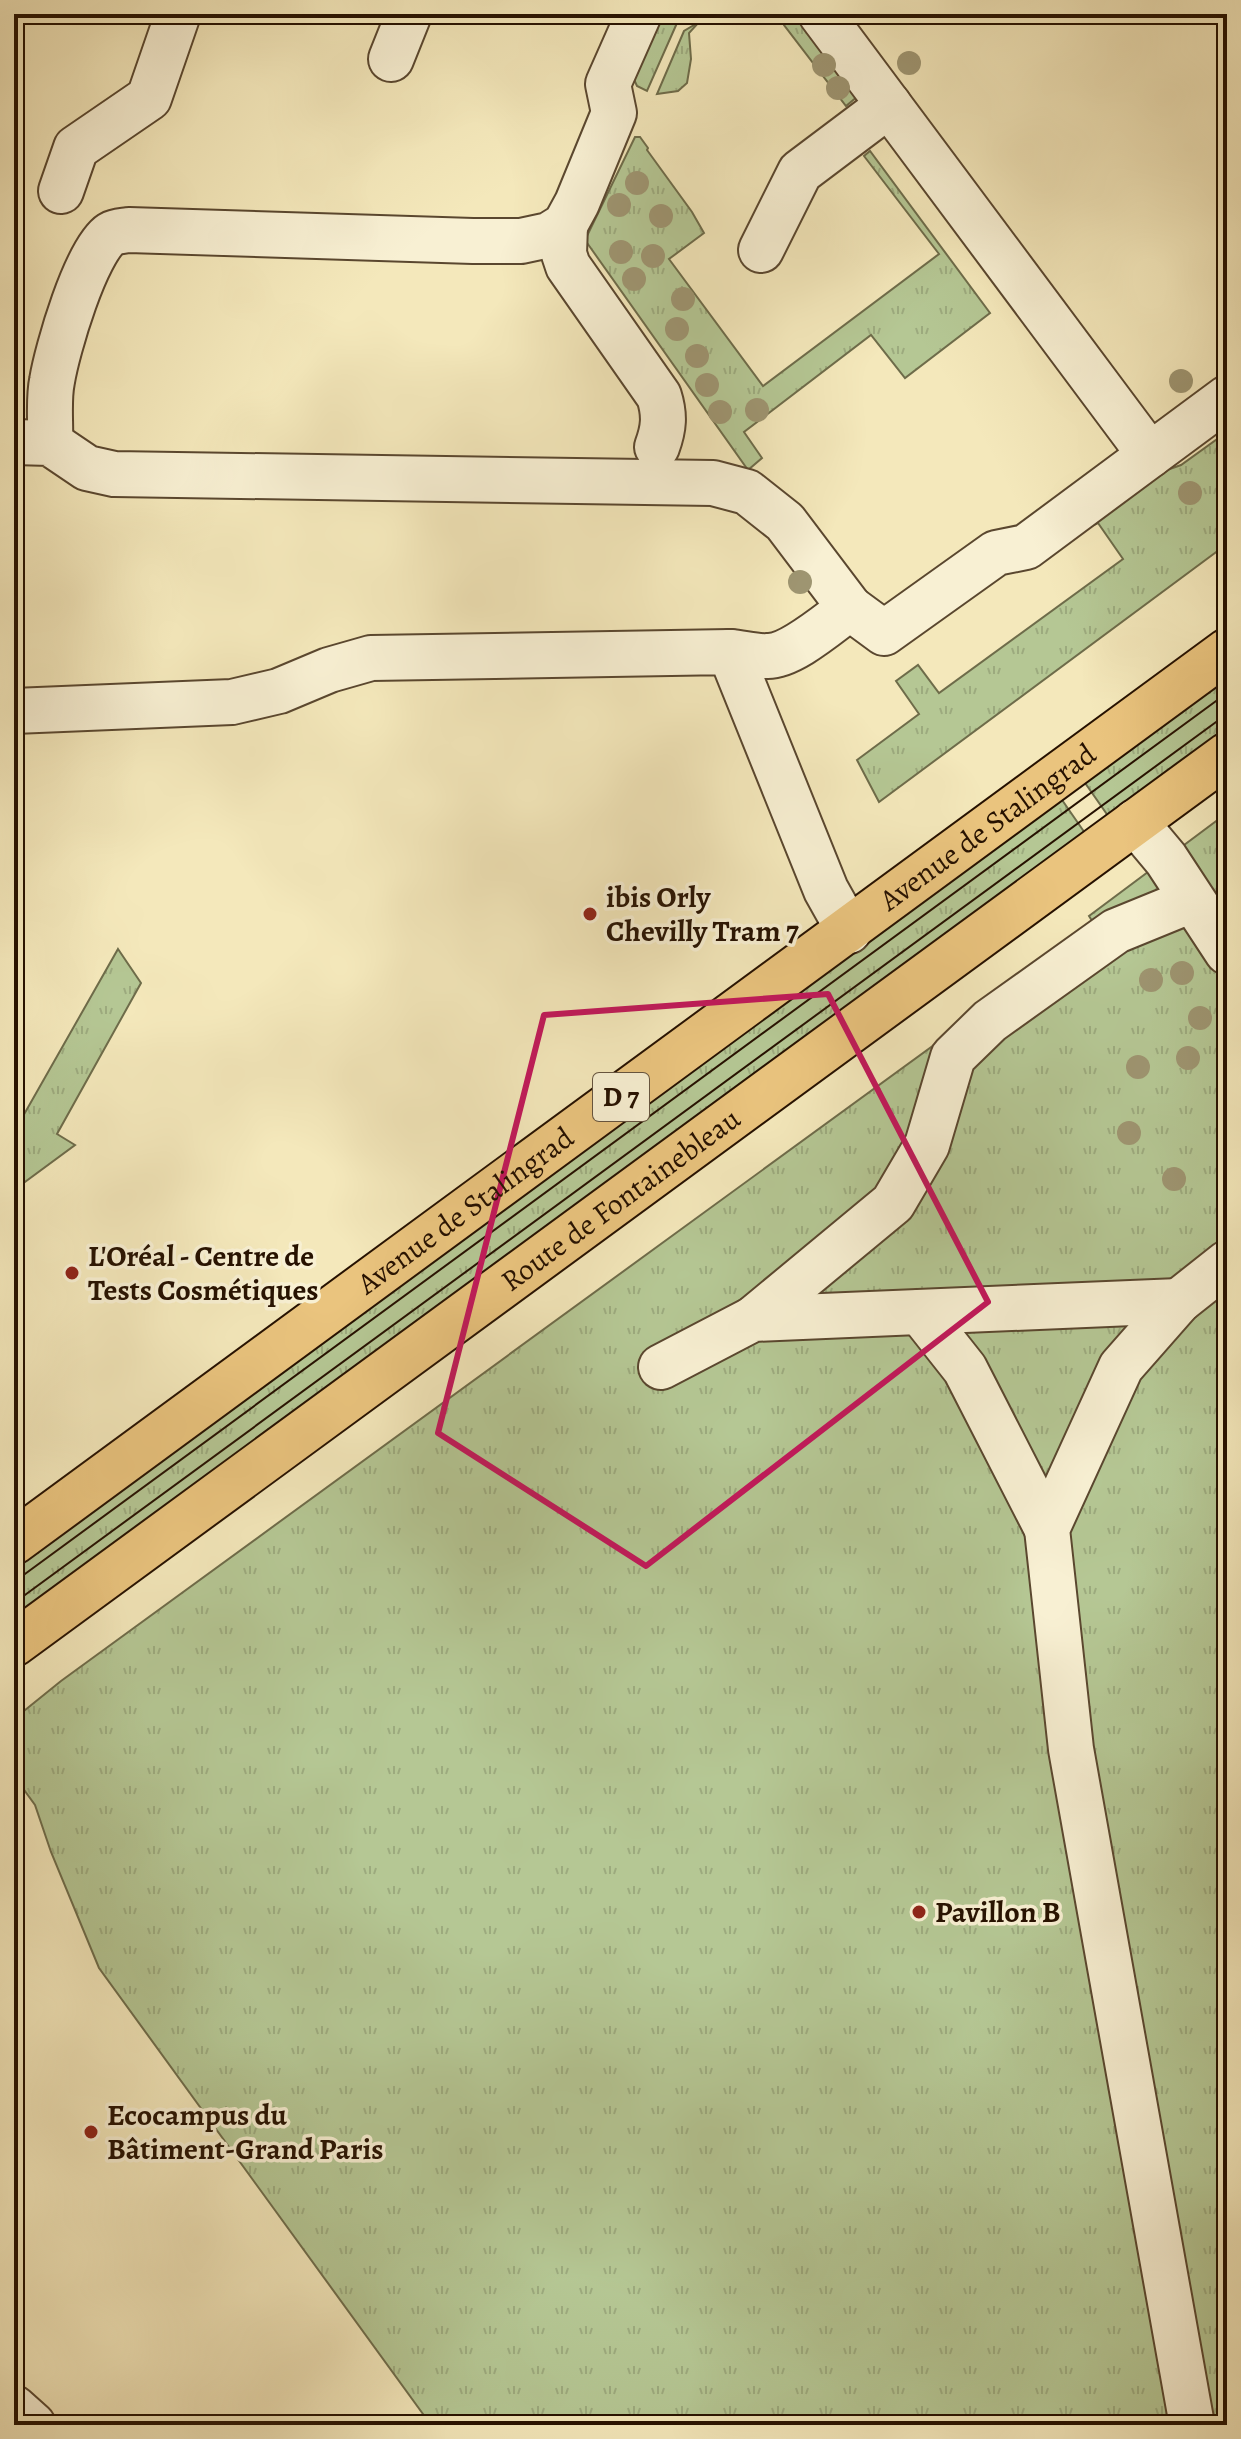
<svg xmlns="http://www.w3.org/2000/svg" width="1241" height="2439" font-family="Alegreya,serif">
  <defs>
    <pattern id="grass-tufts" width="24" height="20" patternUnits="userSpaceOnUse" patternTransform="scale(2)"><rect width="24" height="20" fill="#b5c794"/><path d="M3 7l-1-3M5 7V3M7 7l1-3M15 17l-1-3M17 17v-4M19 17l1-3" fill="none" stroke="#9caa7e"/></pattern>
  </defs>
  <rect width="100%" height="100%" fill="#f4e8bb"/>
  <filter id="stains"><feTurbulence type="fractalNoise" baseFrequency=".0025" numOctaves="4"/><feColorMatrix values="0 0 0 0 .2 0 0 0 0 .09 0 0 0 0 .02 0 0 0 .5 -.17"/></filter>
  <radialGradient id="worn" r=".72"><stop offset=".6" stop-color="#630" stop-opacity="0"/><stop offset="1" stop-color="#630" stop-opacity=".3"/></radialGradient>
  <g fill="url(#grass-tufts)" stroke="#6e6c4a" stroke-width="2">
    <polygon points="661,14 690,14 677,23 647,91 637,86 632,75"/>
    <polygon points="787,14 805,14 858,96 846,106 784,25 783,17"/>
    <polygon points="699,22 689,33 691,59 687,83 678,91 657,94 684,31"/>
    <polygon points="635,137 640,137 648,148 647,150 692,212 704,233 669,259 763,386 939,254 864,156 870,151 990,313 905,378 871,335 744,432 762,458 748,470 585,240"/>
    <polygon points="1227,432 1227,544 879,802 857,760 919,714 896,681 918,665 939,693 1123,559 1098,523 1094,525 1089,516 1164,471 1181,465"/>
    <polygon points="1227,674 1227,734 1111,820 1083,780"/>
    <polygon points="1060,797 1087,836 14,1623 14,1563"/>
    <polygon points="1227,813 1227,2425 431,2425 99,1968 51,1852 35,1805 14,1776 14,1719 61,1681 1096,927 1089,916"/>
    <polygon points="118,949 141,983 57,1134 75,1145 14,1190 14,1132"/>
  </g>
  <g fill="none" stroke-linecap="round" stroke-linejoin="round">
    <defs>
      <g id="minor">
        <polyline points="821,14 1150,455 1227,398"/>
        <polyline points="391,59 409,14"/>
        <polyline points="61,191 76,148 149,98 178,14"/>
        <path d="M565,225l-1,29 4,12 91,130c6,19 5,32 -2,51"/>
        <polyline points="761,250 800,172 889,105"/>
        <polyline points="14,442 50,443 87,468 114,474 713,483 747,492 785,522 850,608"/>
        <path d="M50,443c1,-20 -2,-43 2,-62 5,-31 34,-131 59,-147 5,-3 12,-3 18,-4l344,11h48l28,-6 16,-10 12,-22 37,-90 -6,-29 31,-70"/>
        <path d="M730,652c13,1 26,5 38,4 24,0 62,-34 82,-48l34,25 112,-80 30,-6 124,-92"/>
        <polyline points="14,711 232,702 279,691 329,670 371,658 730,652 826,890 849,931"/>
        <polyline points="1135,822 1166,859 1227,952"/>
        <polyline points="920,1312 965,1369 1047,1529"/>
        <polyline points="753,1319 893,1203 927,1145 953,1057 990,1021 1116,931 1192,900"/>
        <polyline points="661,1367 753,1319 1179,1301"/>
        <polyline points="14,2408 33,2425"/>
        <polyline points="1192,2425 1071,1749 1047,1529 1121,1367 1179,1301 1227,1263"/>
      </g>
      <g id="major">
        <path id="s1" d="M14,1542l1213,-891"/>
        <path id="s2" d="M14,1644l1213,-889"/>
      </g>
    </defs>
    <use href="#minor" stroke="#5a472f" stroke-width="48"/>
    <use href="#major" stroke="#261100" stroke-width="48"/>
    <use href="#minor" stroke="#f8f0d3" stroke-width="44"/>
    <use href="#major" stroke="#eac47e" stroke-width="44"/>
    <g stroke="#261100" stroke-width="2">
      <polyline points="14,1582 1227,693"/>
      <polyline points="14,1603 1227,714"/>
    </g>
  </g>
  <g fill="#9e9571">
    <circle cx="909" cy="63" r="12"/>
    <circle cx="824" cy="65" r="12"/>
    <circle cx="838" cy="88" r="12"/>
    <circle cx="637" cy="183" r="12"/>
    <circle cx="619" cy="205" r="12"/>
    <circle cx="661" cy="216" r="12"/>
    <circle cx="621" cy="252" r="12"/>
    <circle cx="653" cy="256" r="12"/>
    <circle cx="634" cy="279" r="12"/>
    <circle cx="683" cy="299" r="12"/>
    <circle cx="677" cy="329" r="12"/>
    <circle cx="697" cy="356" r="12"/>
    <circle cx="1181" cy="381" r="12"/>
    <circle cx="707" cy="385" r="12"/>
    <circle cx="757" cy="410" r="12"/>
    <circle cx="720" cy="412" r="12"/>
    <circle cx="1190" cy="493" r="12"/>
    <circle cx="800" cy="582" r="12"/>
    <circle cx="1182" cy="973" r="12"/>
    <circle cx="1151" cy="980" r="12"/>
    <circle cx="1200" cy="1018" r="12"/>
    <circle cx="1188" cy="1058" r="12"/>
    <circle cx="1138" cy="1067" r="12"/>
    <circle cx="1129" cy="1133" r="12"/>
    <circle cx="1174" cy="1179" r="12"/>
  </g>
  <path fill="none" stroke="#c2185b" stroke-width="6" stroke-linejoin="round" d="M828,994l160,308 -342,264 -208,-133 106,-418z"/>
  <g fill="#8f2418" stroke="#f8f0d3" stroke-width="3">
    <circle cx="590" cy="914" r="8"/>
    <circle cx="72" cy="1273" r="8"/>
    <circle cx="919" cy="1912" r="8"/>
    <circle cx="91" cy="2132" r="8"/>
  </g>
  <g text-anchor="middle" dominant-baseline="central" stroke-width="7" stroke-linejoin="round" paint-order="stroke">
    <rect fill="#f8f0d3" stroke="#65543f" stroke-width="2" x="593" y="1073" width="56" height="48" rx="6"/>
    <g font-size="28" font-weight="bold" fill="#261100">
      <text x="621" y="1097">D 7</text>
    </g>
    <g font-size="30" fill="#261100" stroke="#f8f0d3">
      <text stroke="none"><textPath href="#s1" startOffset="1208">Avenue de Stalingrad</textPath></text>
      <text stroke="none"><textPath href="#s2" startOffset="752">Route de Fontainebleau</textPath></text>
      <text stroke="none"><textPath href="#s1" startOffset="560">Avenue de Stalingrad</textPath></text>
    </g>
    <g font-size="30" font-weight="bold" fill="#261100" stroke="#f8f0d3" text-anchor="start">
      <text x="606" y="897">ibis Orly<tspan x="606" dy="34">Chevilly Tram 7</tspan></text>
      <text x="88" y="1256">L'Oréal - Centre de<tspan x="88" dy="34">Tests Cosmétiques</tspan></text>
      <text x="935" y="1912">Pavillon B</text>
      <text x="107" y="2115">Ecocampus du<tspan x="107" dy="34">Bâtiment-Grand Paris</tspan></text>
    </g>
  </g>
  <rect width="1241" height="2439" fill="none" stroke="#f4e8bb" stroke-width="48"/>
  <rect x="16" y="16" width="1209" height="2407" fill="none" stroke="#261100" stroke-width="4"/>
  <rect x="24" y="24" width="1193" height="2391" fill="none" stroke="#261100" stroke-width="2"/>
  <rect width="100%" height="100%" filter="url(#stains)"/>
  <rect width="100%" height="100%" fill="url(#worn)"/>
</svg>
